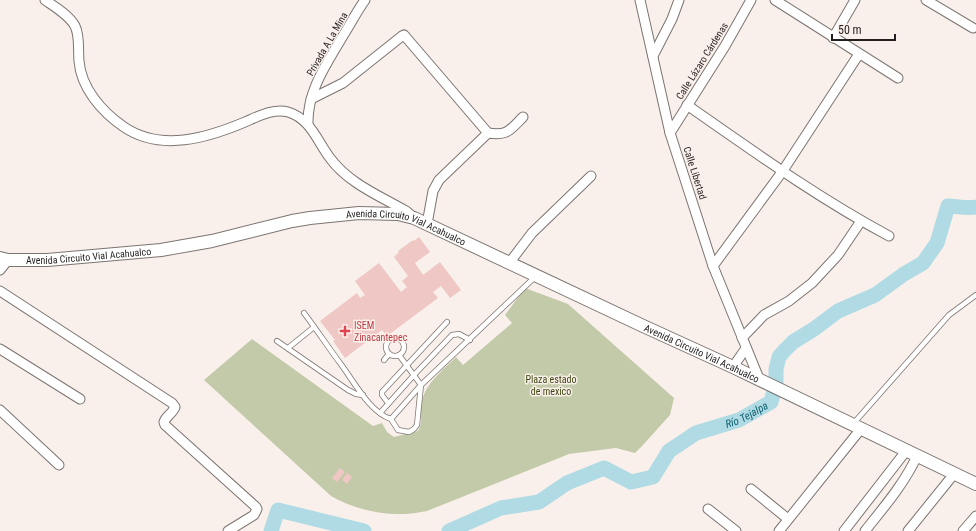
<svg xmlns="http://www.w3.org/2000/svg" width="976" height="531" font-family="'Roboto Condensed',sans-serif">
  <rect width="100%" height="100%" fill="#f9f0eb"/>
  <path fill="#c3caa9" d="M525,288l43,16 106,94 -4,17 -27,30 -8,8 -19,-5 -47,6 -142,57c-7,1 -16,3 -24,3 -24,1 -52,-6 -72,-18l-127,-116 48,-41 121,87 9,-3 5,9 7,5 24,-6c6,-10 1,-19 4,-30 4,-18 21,-31 34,-44l7,8 49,-42 -7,-8z"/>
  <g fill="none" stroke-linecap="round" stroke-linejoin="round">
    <g stroke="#b0dbe4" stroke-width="15">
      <polyline points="271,531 278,510 364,531"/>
      <path id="s1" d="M449,531l52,-23 38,-6 28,-19 37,-15 27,14 22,-5 16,-26 27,-18 43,-13 32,-18 5,-18v-15l3,-12 5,-6 9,-9 21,-13 24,-18 37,-16 29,-21 19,-11 14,-20 11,-37c10,0 18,3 28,1"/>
    </g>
  </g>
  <g fill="#efc7c4">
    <polygon points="419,237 430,252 415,263 423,275 440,262 461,290 450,298 441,286 433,292 438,298 387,336 382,330 345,358 333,341 335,340 320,321 357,293 360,298 365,295 355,281 379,263 401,292 407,287 402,281 408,276 394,257 399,252 398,251 413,240 414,241"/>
    <polygon points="340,468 345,472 337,482 332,478"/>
    <polygon points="347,473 352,477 347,484 342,480"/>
  </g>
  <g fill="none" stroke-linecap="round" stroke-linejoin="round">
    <defs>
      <g id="service">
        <path d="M304,313c13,17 24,34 36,50 13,17 30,50 51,56l7,11 11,2 5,-3 3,-4 4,-40 115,-109"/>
        <circle cx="395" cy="347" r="9"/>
        <polyline points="277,341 348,390 356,394 363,395"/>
        <polyline points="288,348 314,327"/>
        <polyline points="384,360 389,354"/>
        <polyline points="388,403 382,395 382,392 447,322"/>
        <polyline points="380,413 414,375 452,335 459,334 470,340"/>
        <polyline points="391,419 421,385 399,355"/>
        <polyline points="853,424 949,315 976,295"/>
      </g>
      <g id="minor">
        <path d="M45,0c10,7 24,15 30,26 5,10 3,24 4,35 2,27 23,51 45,66 37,25 83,11 121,-5 14,-6 29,-14 43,-10 23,7 29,29 42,46 18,25 50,38 76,53l6,5"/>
        <polyline points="640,0 670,133 713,266 760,381"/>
        <polyline points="775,0 898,78"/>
        <polyline points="926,0 973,28"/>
        <polyline points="833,38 855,0"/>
        <polyline points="653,56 672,19 679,0"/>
        <polyline points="311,99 343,83 402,36 404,35 488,133"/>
        <path d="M687,105c66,46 131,93 202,131"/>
        <path d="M308,124c-1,-34 20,-62 36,-90 7,-11 13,-23 21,-34"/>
        <polyline points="670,133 725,46 751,0"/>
        <path d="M427,224l6,-33 6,-11 49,-47c20,3 22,-3 35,-16"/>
        <polyline points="510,262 532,233 591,176"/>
        <polyline points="713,266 782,172 859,54"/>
        <polyline points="0,270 8,260"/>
        <path d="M0,291l172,112 3,4c-2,6 -9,9 -11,15l1,3 91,82 1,2 -3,6 -26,16"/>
        <polyline points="742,338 764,315 789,301 812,283 838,255 861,221"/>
        <polyline points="0,349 80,399"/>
        <polyline points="733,367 746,348"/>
        <polyline points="0,410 59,465"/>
        <polyline points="751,489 788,519"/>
        <polyline points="708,509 736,531"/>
        <polyline points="779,531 860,430"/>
        <polyline points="844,531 906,451"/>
        <path d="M865,531c19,-24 39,-47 52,-75"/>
        <polyline points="908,531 954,474"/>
        <polyline points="963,531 976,516"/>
      </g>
      <g id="tertiary">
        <path id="s2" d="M0,258l8,2h39l114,-10 51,-9 80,-20 18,-3 49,-5 39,1 16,4 227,107 92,42 243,117"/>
      </g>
    </defs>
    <use href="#service" stroke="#7c7470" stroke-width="6"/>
    <use href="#minor" stroke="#7c7470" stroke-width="11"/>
    <use href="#tertiary" stroke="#7c7470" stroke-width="14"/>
    <use href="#service" stroke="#fff" stroke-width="4.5"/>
    <use href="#minor" stroke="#fff" stroke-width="9"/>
    <use href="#tertiary" stroke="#fff" stroke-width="12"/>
  </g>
  <path fill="#e0444e" stroke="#f9f0eb" stroke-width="1.5" d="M343 325h4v4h4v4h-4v4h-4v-4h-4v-4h4z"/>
  <g text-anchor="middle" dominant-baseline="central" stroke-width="3" stroke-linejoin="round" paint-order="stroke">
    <g font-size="10" fill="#231f1e" stroke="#f9f0eb">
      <text transform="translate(327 44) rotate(-60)">Privada A La Mina</text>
      <text transform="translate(702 61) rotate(-58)">Calle Lázaro Cárdenas</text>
      <text transform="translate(695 173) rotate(72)">Calle Libertad</text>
      <text stroke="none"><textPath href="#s2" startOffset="413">Avenida Circuito Vial Acahualco</textPath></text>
      <text stroke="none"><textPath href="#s2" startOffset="89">Avenida Circuito Vial Acahualco</textPath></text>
      <text stroke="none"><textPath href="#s2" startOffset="737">Avenida Circuito Vial Acahualco</textPath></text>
    </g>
    <g font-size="10" fill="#be3a42" stroke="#f9f0eb" text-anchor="start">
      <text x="354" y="325">ISEM<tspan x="354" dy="12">Zinacantepec</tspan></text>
    </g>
    <g font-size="10" fill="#404710" stroke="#f9f0eb">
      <text x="551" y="379">Plaza estado<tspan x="551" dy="12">de mexico</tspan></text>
    </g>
    <g font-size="11" font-style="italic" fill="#0d6170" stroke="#f9f0eb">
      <text stroke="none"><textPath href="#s1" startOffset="339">Río Tejalpa</textPath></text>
    </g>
  </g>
  <path d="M832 34v6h63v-6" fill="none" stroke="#231f1e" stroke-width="2"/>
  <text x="838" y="34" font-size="12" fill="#231f1e" stroke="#f9f0eb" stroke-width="3" paint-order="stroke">50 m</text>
</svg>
